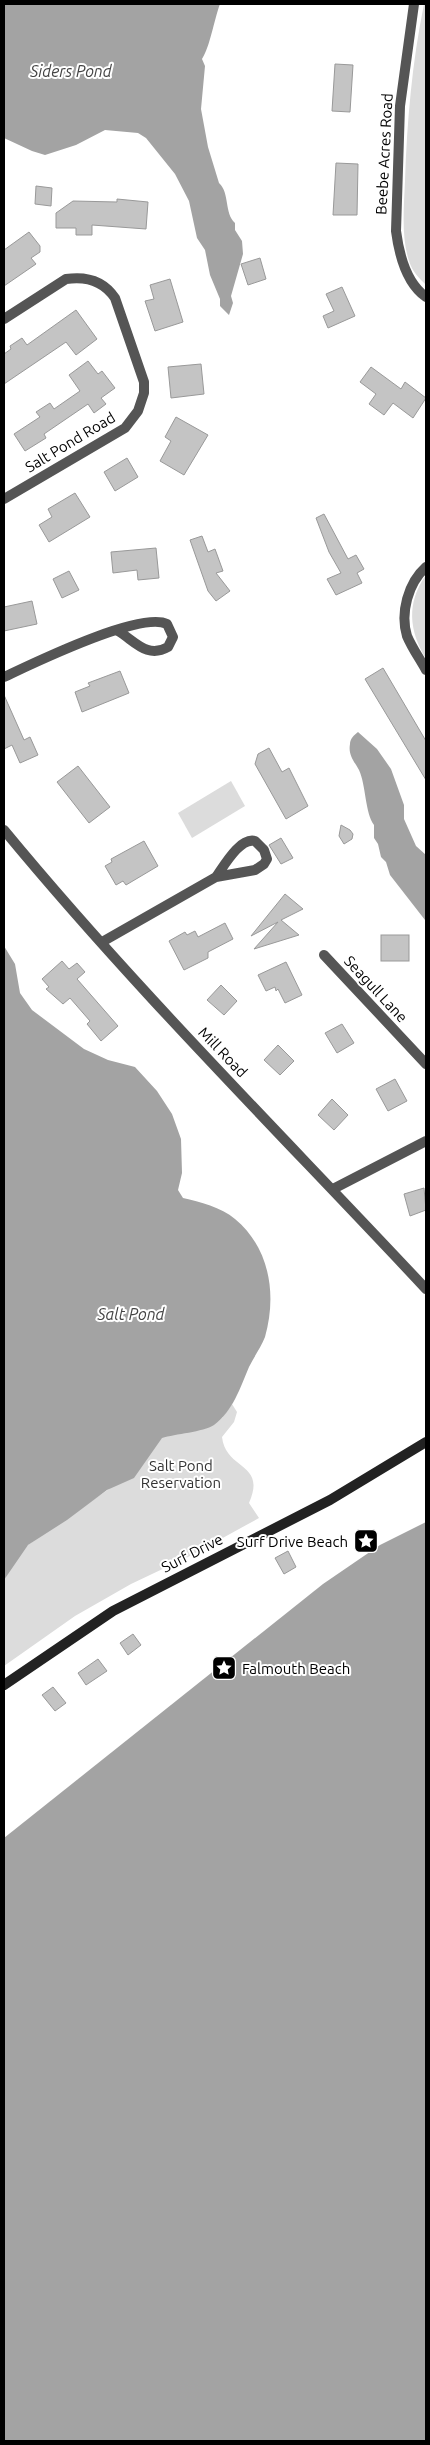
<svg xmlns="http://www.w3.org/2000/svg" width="430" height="2445" font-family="Ubuntu,sans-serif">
  <rect width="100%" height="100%" fill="#fff"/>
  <g fill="#dcdcdc">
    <path d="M424,4h2v281c-7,-7 -14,-14 -17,-24 -8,-24 -5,-55 -4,-80 2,-60 7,-118 19,-177z"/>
    <path d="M426,575v84c-17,-28 -20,-56 0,-84z"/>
    <polygon points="231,781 245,806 192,838 178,813"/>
    <path d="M232,1404l5,8 -3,10 -12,15c4,34 45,25 27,66l10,15 -69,38 -59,28 -56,32 -71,50v-86l18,-31 87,-60 52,-59 61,-12z"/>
  </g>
  <g fill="#a3a3a3">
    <path d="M4,4h216c-6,16 -10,43 -18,55l3,7 -4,43 7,38 11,36c11,10 5,30 16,40v7l7,11 1,13 -12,42 2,7 -4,12 -9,-9v-7l-10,-24 -5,-25 -8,-12 -8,-37 -14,-27 -29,-36 -8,-5 -33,-3 -29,15 -31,10 -13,-4 -28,-13z"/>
    <path d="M358,732l19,17 14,20 13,36v14l12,27 10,9v71l-1,-6 -35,-45 -4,-13 -5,-5 -3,-13 -4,-6v-13c-9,-12 -8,-40 -15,-55 -5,-9 -11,-15 -9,-26 0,-5 4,-9 8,-12z"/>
    <path d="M4,946l11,18 5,29 12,17 52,39 24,11 27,7 22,24 15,23 9,25 1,34 -4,17 5,8c17,4 38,9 52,21 35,29 42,76 30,118 -4,10 -11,20 -16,30 -9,21 -16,44 -35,58 -11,7 -39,9 -52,13l-28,40 -27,12 -40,30 -39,25 -24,35z"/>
    <polygon points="426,1522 426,2441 4,2441 4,1838 323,1584 380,1545"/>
  </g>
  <g fill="#c4c4c4" stroke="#999">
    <polygon points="335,64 353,65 350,112 332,111"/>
    <polygon points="336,163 358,164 357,215 333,215"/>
    <polygon points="36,186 52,188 51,206 35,204"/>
    <polygon points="117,199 148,202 146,229 92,225 92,235 76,235 76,228 56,228 56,213 73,201 117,202"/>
    <polygon points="29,232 40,246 40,252 31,258 36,264 4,286 4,250"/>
    <polygon points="260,258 266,279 248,285 241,264"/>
    <polygon points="170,279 183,322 155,331 145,301 154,299 150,285"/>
    <polygon points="342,287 355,316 328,328 323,316 334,311 326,294"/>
    <polygon points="76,310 97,339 76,355 66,342 4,384 4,354 11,349 10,346 22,338 27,345"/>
    <polygon points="88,361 98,374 102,371 115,388 101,398 106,404 94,413 88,404 44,434 46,438 25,451 14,434 40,417 36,412 50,403 54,409 80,391 69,375"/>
    <polygon points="201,364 204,394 171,398 168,367"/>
    <polygon points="371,367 401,389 405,382 426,398 413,418 393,403 384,415 369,404 376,394 360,382"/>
    <polygon points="176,417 208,435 184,475 160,461 171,441 165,437"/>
    <polygon points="127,458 138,477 115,491 104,472"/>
    <polygon points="75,493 90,517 49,542 39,525 52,517 48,509"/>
    <polygon points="324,514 348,559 356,555 364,569 357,573 362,583 336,595 327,579 341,573 329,552 316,518"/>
    <polygon points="202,536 208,552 215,549 223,571 216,573 230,591 216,601 208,591 190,540"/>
    <polygon points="156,548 159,578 138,580 137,570 113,573 111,552"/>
    <polygon points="69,571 79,590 62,598 53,579"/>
    <polygon points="32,601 37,624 4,631 4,607"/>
    <polygon points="383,668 426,741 426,780 365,679"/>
    <polygon points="120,671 129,693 82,712 75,692 90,686 88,683"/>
    <polygon points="4,695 24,740 30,737 38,755 20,763 12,745 4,749"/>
    <polygon points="269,748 282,772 289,768 308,806 286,819 255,764 258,754"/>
    <polygon points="78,766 110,807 89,823 57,782"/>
    <polygon points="341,825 350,830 353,834 352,839 344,844 339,836"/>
    <polygon points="281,838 293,858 281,864 269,845"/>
    <polygon points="144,841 158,866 126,885 123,881 116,885 105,866 112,862 111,859"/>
    <polygon points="285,894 303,909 281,920 299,935 254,949 278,922 251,936"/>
    <polygon points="225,923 233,939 208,952 208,958 184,970 169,941 185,932 187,935 195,931 198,937"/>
    <rect x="381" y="935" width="28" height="26"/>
    <polygon points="62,961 69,969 77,963 85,972 77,979 118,1026 101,1041 87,1024 90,1021 70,998 63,1004 46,989 49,987 42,979"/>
    <polygon points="286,962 302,995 285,1003 278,989 276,991 275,987 266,991 258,975"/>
    <polygon points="221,985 237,1001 224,1015 207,1000"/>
    <polygon points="342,1024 354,1043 337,1053 325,1033"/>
    <polygon points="278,1045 294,1061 280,1075 264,1060"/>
    <polygon points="395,1079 407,1101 388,1111 376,1089"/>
    <polygon points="332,1099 348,1115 334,1130 318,1115"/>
    <polygon points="424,1188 426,1210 410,1216 404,1194"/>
    <polygon points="288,1551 296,1567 284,1574 275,1558"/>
    <polygon points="133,1634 141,1645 128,1655 120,1643"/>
    <polygon points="98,1659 107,1671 86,1685 78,1673"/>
    <polygon points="53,1687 66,1703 55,1711 42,1695"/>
  </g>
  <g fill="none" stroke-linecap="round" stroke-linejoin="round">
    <g stroke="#555" stroke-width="10">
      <path d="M414,4l-14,102 -4,125c3,23 10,52 30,66"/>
      <path d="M4,319l62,-40c20,-3 37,1 49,19l29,84v11l-6,18 -13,17 -121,71"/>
      <path d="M426,567c-18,16 -26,46 -19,69 5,12 13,23 19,34"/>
      <path d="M4,677c30,-14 136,-66 163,-53l6,13 -5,10c-21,12 -33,-6 -50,-16"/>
      <path d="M102,942l114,-65 39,-7 9,-6 3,-5 -3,-9 -9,-9c-15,-4 -31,25 -39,36"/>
      <polyline points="324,955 426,1064"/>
      <polyline points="333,1189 426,1141"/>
    </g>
    <path stroke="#555" stroke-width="10" d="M4,830c132,160 280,307 422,459"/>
    <polyline stroke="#222" stroke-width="10" points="4,1685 113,1611 330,1500 426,1442"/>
  </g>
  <defs>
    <symbol id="sight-square" viewBox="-11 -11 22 22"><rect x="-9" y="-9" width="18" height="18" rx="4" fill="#000" stroke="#fff"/><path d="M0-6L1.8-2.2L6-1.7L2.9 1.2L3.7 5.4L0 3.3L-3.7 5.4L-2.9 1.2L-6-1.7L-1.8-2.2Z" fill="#fff"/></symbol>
  </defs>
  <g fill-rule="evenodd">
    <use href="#sight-square" x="352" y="1527" width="28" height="28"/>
    <use href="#sight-square" x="210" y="1654" width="28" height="28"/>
  </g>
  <g text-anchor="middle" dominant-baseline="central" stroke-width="4" stroke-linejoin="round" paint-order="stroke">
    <g font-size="15" fill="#000" stroke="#fff">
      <text transform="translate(384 154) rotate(-87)">Beebe Acres Road</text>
      <text transform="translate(70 442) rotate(-31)">Salt Pond Road</text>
      <text transform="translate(376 989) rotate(47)">Seagull Lane</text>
      <text transform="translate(223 1052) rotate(46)">Mill Road</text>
      <text transform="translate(192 1553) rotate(-27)">Surf Drive</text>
    </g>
    <g font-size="15" fill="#333" stroke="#fff">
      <text x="181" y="1465">Salt Pond<tspan x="181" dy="17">Reservation</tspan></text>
    </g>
    <g font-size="15" fill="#000" stroke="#fff" text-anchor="end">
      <text x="348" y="1541">Surf Drive Beach</text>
      <text x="242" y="1668" text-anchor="start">Falmouth Beach</text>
    </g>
    <g font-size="16" font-style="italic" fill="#444" stroke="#fff">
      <text x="71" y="71">Siders Pond</text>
      <text x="131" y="1314">Salt Pond</text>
    </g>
  </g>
  <rect width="430" height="2445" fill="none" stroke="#000000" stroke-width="10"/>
</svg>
